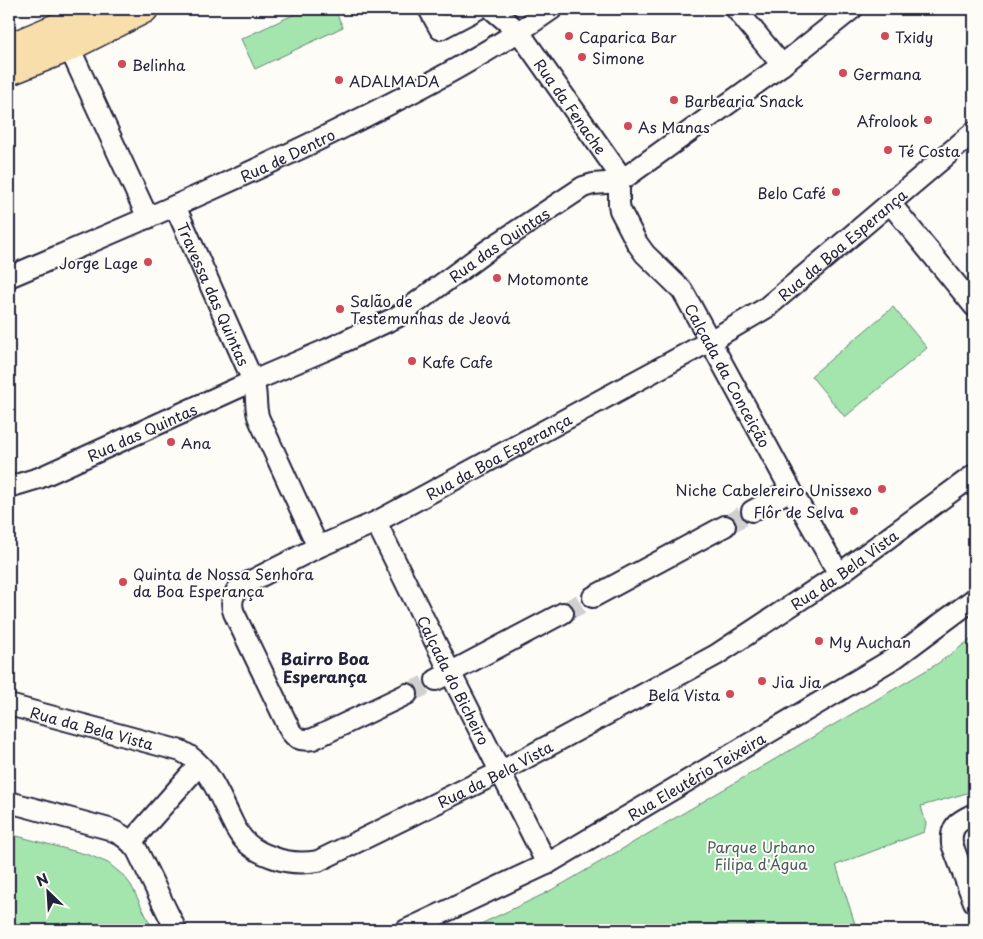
<svg xmlns="http://www.w3.org/2000/svg" width="983" height="939" font-family="'Playpen Sans',sans-serif">
  <rect width="100%" height="100%" fill="#fdfcf7"/>
  <filter id="ink" filterUnits="userSpaceOnUse"><feTurbulence type="fractalNoise" baseFrequency=".02" numOctaves="2"/><feDisplacementMap in="SourceGraphic" scale="10" xChannelSelector="R" yChannelSelector="G"/><feConvolveMatrix kernelMatrix="1 2 1 2 8 2 1 2 1" color-interpolation-filters="sRGB"/></filter>
  <g filter="url(#ink)">
    <g fill="#a4e5ae" stroke="#638474">
      <polygon points="306,9 334,9 343,27 255,69 241,39"/>
      <polygon points="893,307 927,348 845,417 811,376"/>
      <polygon points="974,637 974,791 921,806 926,824 924,832 836,865 857,930 468,930 542,895 566,882 937,664"/>
      <polygon points="9,834 89,855 108,863 124,876 131,885 153,930 9,930"/>
    </g>
    <g fill="none" stroke-linecap="round" stroke-linejoin="round">
      <g stroke="#d1d0d1" stroke-width="20" stroke-dasharray="20 10" stroke-linecap="butt">
        <polyline points="725,526 752,511"/>
        <polyline points="563,613 593,597"/>
        <polyline points="407,694 436,680"/>
      </g>
      <defs>
        <g id="street">
          <polyline points="429,9 440,29 478,9"/>
          <path id="s1" d="M492,9l27,23 98,139 2,11v22l1,6 17,33 8,11 37,36 4,7 105,193 48,84"/>
          <polyline points="736,9 782,65"/>
          <polyline points="69,47 148,218"/>
          <polyline points="890,203 974,306"/>
          <path id="s2" d="M175,206l78,175c5,12 1,26 6,38l59,128"/>
          <path id="s3" d="M9,277c117,-50 235,-99 349,-157 66,-33 133,-68 194,-111"/>
          <path id="s4" d="M9,487l30,-9 214,-97 75,-32 69,-32 91,-67 95,-63 10,-3 26,-2 163,-117 70,-56"/>
          <polyline points="752,511 791,490"/>
          <path id="s5" d="M376,522l74,150 97,192"/>
          <polyline points="593,597 725,526"/>
          <polyline points="436,680 563,613"/>
          <path id="s6" d="M407,694l-94,45c-9,2 -16,1 -22,-7l-57,-119c-4,-10 -1,-20 7,-27l77,-39 58,-25 334,-181 56,-33 208,-176"/>
          <path id="s7" d="M9,705l172,46c27,13 37,42 50,68 4,9 9,18 17,25 7,6 15,10 24,13 15,6 29,7 46,4l182,-89 216,-117 123,-81 135,-99"/>
          <path d="M9,802l100,27c12,5 20,10 28,21l39,80"/>
          <path d="M974,814c-15,7 -24,11 -22,30l22,58"/>
          <polyline points="131,842 199,765"/>
          <path id="s8" d="M406,930l141,-66 349,-207 78,-58"/>
        </g>
        <g id="primary">
          <polyline points="9,48 59,27 93,9"/>
          <polyline points="9,71 69,47 144,9"/>
        </g>
      </defs>
      <use href="#street" stroke="#22223b" stroke-width="24"/>
      <use href="#primary" stroke="#22223b" stroke-width="31"/>
      <use href="#street" stroke="#fdfcf7" stroke-width="20"/>
      <use href="#primary" stroke="#f8deab" stroke-width="28"/>
    </g>
  </g>
  <g fill="#d1495b" stroke="#fdfcf7" stroke-width="2">
    <circle cx="569" cy="36" r="5"/>
    <circle cx="885" cy="36" r="5"/>
    <circle cx="582" cy="57" r="5"/>
    <circle cx="122" cy="64" r="5"/>
    <circle cx="843" cy="73" r="5"/>
    <circle cx="339" cy="80" r="5"/>
    <circle cx="674" cy="100" r="5"/>
    <circle cx="928" cy="120" r="5"/>
    <circle cx="628" cy="126" r="5"/>
    <circle cx="888" cy="150" r="5"/>
    <circle cx="836" cy="192" r="5"/>
    <circle cx="148" cy="262" r="5"/>
    <circle cx="497" cy="278" r="5"/>
    <circle cx="340" cy="309" r="5"/>
    <circle cx="412" cy="361" r="5"/>
    <circle cx="171" cy="442" r="5"/>
    <circle cx="882" cy="489" r="5"/>
    <circle cx="854" cy="511" r="5"/>
    <circle cx="123" cy="582" r="5"/>
    <circle cx="819" cy="641" r="5"/>
    <circle cx="762" cy="681" r="5"/>
    <circle cx="730" cy="694" r="5"/>
  </g>
  <g text-anchor="middle" dominant-baseline="central" stroke-width="4" stroke-linejoin="round" paint-order="stroke">
    <g font-size="15" fill="#22223b" stroke="#fdfcf7" text-anchor="start">
      <text x="579" y="36">Caparica Bar</text>
      <text x="895" y="36">Txidy</text>
      <text x="592" y="57">Simone</text>
      <text x="132" y="64">Belinha</text>
      <text x="853" y="73">Germana</text>
      <text x="349" y="80">ADALMADA</text>
      <text x="684" y="100">Barbearia Snack</text>
      <text x="918" y="120" text-anchor="end">Afrolook</text>
      <text x="638" y="126">As Manas</text>
      <text x="898" y="150">Té Costa</text>
      <text x="826" y="192" text-anchor="end">Belo Café</text>
      <text x="138" y="262" text-anchor="end">Jorge Lage</text>
      <text x="507" y="278">Motomonte</text>
      <text x="350" y="300">Salão de<tspan x="350" dy="17">Testemunhas de Jeová</tspan></text>
      <text x="422" y="361">Kafe Cafe</text>
      <text x="181" y="442">Ana</text>
      <text x="872" y="489" text-anchor="end">Niche Cabelereiro Unissexo</text>
      <text x="844" y="511" text-anchor="end">Flôr de Selva</text>
      <text x="133" y="573">Quinta de Nossa Senhora<tspan x="133" dy="17">da Boa Esperança</tspan></text>
      <text x="829" y="641">My Auchan</text>
      <text x="772" y="681">Jia Jia</text>
      <text x="720" y="694" text-anchor="end">Bela Vista</text>
    </g>
    <g font-size="15" fill="#22223b" stroke="#fdfcf7">
      <text stroke="none"><textPath href="#s1" startOffset="126">Rua da Fenache</textPath></text>
      <text stroke="none"><textPath href="#s3" startOffset="304">Rua de Dentro</textPath></text>
      <text stroke="none"><textPath href="#s4" startOffset="549">Rua das Quintas</textPath></text>
      <text stroke="none"><textPath href="#s6" startOffset="984">Rua da Boa Esperança</textPath></text>
      <text stroke="none"><textPath href="#s2" startOffset="96">Travessa das Quintas</textPath></text>
      <text stroke="none"><textPath href="#s1" startOffset="444">Calçada da Conceição</textPath></text>
      <text stroke="none"><textPath href="#s4" startOffset="144">Rua das Quintas</textPath></text>
      <text stroke="none"><textPath href="#s6" startOffset="579">Rua da Boa Esperança</textPath></text>
      <text stroke="none"><textPath href="#s7" startOffset="971">Rua da Bela Vista</textPath></text>
      <text stroke="none"><textPath href="#s5" startOffset="176">Calçada do Bicheiro</textPath></text>
      <text stroke="none"><textPath href="#s7" startOffset="86">Rua da Bela Vista</textPath></text>
      <text stroke="none"><textPath href="#s7" startOffset="566">Rua da Bela Vista</textPath></text>
      <text stroke="none"><textPath href="#s8" startOffset="329">Rua Eleutério Teixeira</textPath></text>
    </g>
    <g font-size="15" fill="#495c5e" stroke="#fdfcf7">
      <text x="761" y="846">Parque Urbano<tspan x="761" dy="17">Filipa d'Água</tspan></text>
    </g>
    <g font-size="16" font-weight="bold" fill="#22223b" stroke="#fdfcf7">
      <text x="325" y="658">Bairro Boa<tspan x="325" dy="18">Esperança</tspan></text>
    </g>
  </g>
  <rect width="983" height="939" fill="none" stroke="#fdfcf7" stroke-width="30"/>
  <rect x="15" y="15" width="953" height="909" fill="none" stroke="#22223b" stroke-width="2" filter="url(#ink)"/>
  <g transform="translate(48 892) rotate(335)" stroke="#fdfcf7" stroke-width="4" paint-order="stroke">
  <path d="M0-4L9 19L0 12L-9 19Z" fill="#22223b"/>
  <text y="-8" font-size="14" font-weight="bold" text-anchor="middle" fill="#22223b">N</text>
  </g>
</svg>
